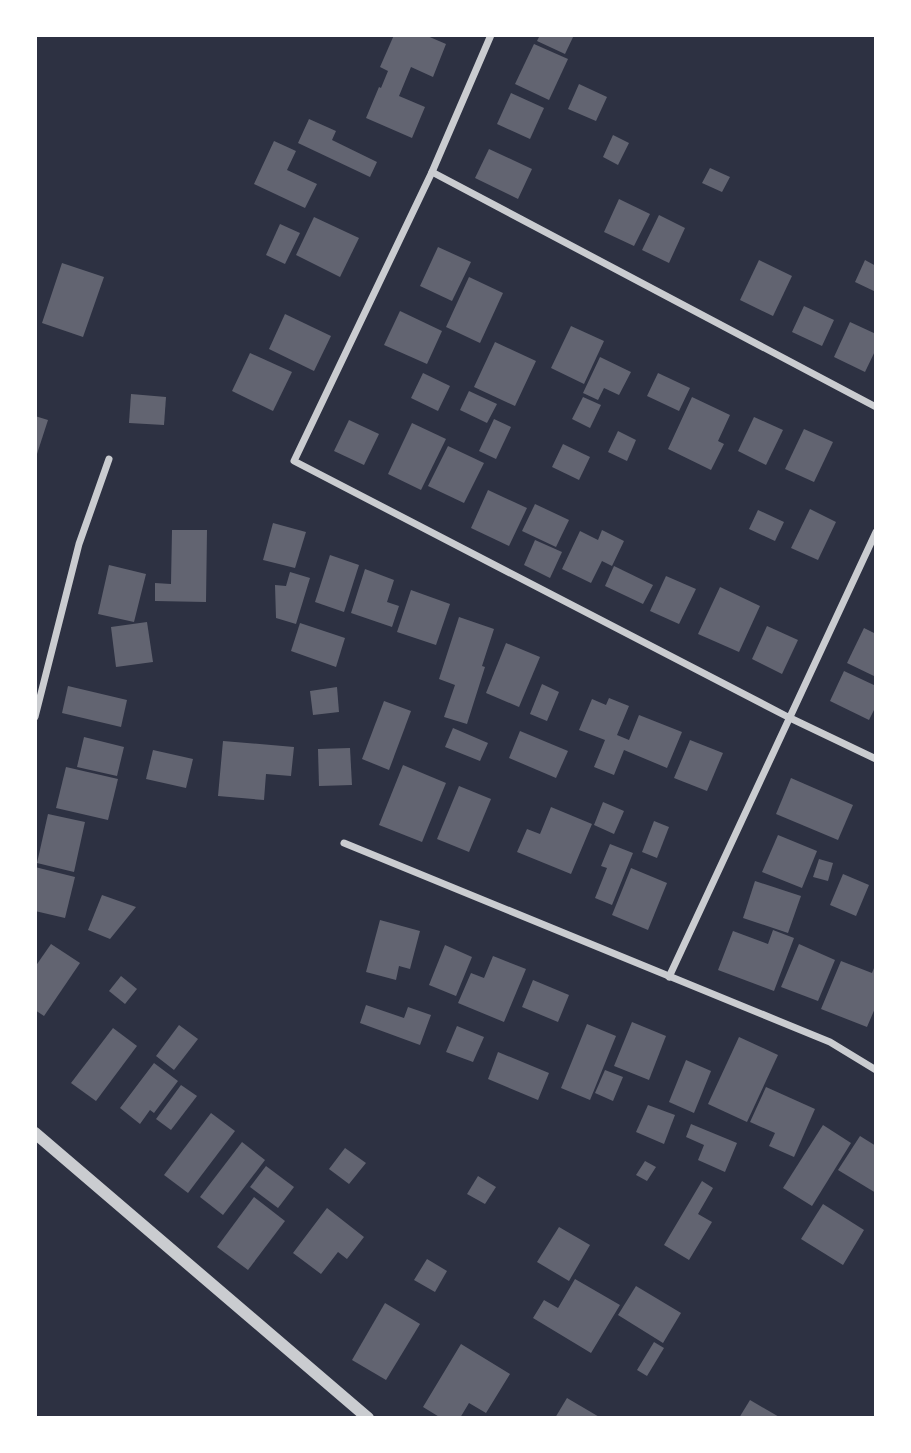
<svg xmlns="http://www.w3.org/2000/svg" width="911" height="1453" font-family="'Fira Sans Condensed',sans-serif">
  <rect width="100%" height="100%" fill="#2d3142"/>
  <g fill="#626471">
    <polygon points="394,35 425,35 446,44 433,77 411,67 399,96 425,107 412,138 366,118 379,87 381,88 388,71 380,67"/>
    <polygon points="540,35 574,35 565,54 537,41"/>
    <polygon points="534,44 568,59 549,100 515,84"/>
    <polygon points="579,84 607,97 596,121 568,109"/>
    <polygon points="511,93 544,108 530,139 497,124"/>
    <polygon points="309,119 336,131 332,140 377,162 370,177 298,143"/>
    <polygon points="613,135 629,143 618,165 603,157"/>
    <polygon points="274,141 296,151 287,170 317,184 305,208 254,184"/>
    <polygon points="489,149 532,169 518,199 475,178"/>
    <polygon points="710,168 730,177 722,192 702,183"/>
    <polygon points="619,199 650,214 634,246 604,232"/>
    <polygon points="659,215 685,228 669,263 642,250"/>
    <polygon points="314,217 359,238 340,277 296,255"/>
    <polygon points="280,224 300,233 285,264 266,255"/>
    <polygon points="438,247 471,262 452,301 420,286"/>
    <polygon points="759,260 792,276 773,316 740,300"/>
    <polygon points="865,260 876,266 876,292 855,282"/>
    <polygon points="62,263 104,277 83,337 42,323"/>
    <polygon points="469,277 503,293 480,343 446,327"/>
    <polygon points="804,306 834,320 822,346 792,332"/>
    <polygon points="400,311 442,331 427,364 384,345"/>
    <polygon points="285,314 331,336 314,371 269,349"/>
    <polygon points="850,322 876,334 876,349 865,372 834,357"/>
    <polygon points="571,326 604,341 584,384 551,368"/>
    <polygon points="495,342 536,361 515,406 474,387"/>
    <polygon points="250,353 292,372 273,411 232,391"/>
    <polygon points="600,357 631,372 619,395 604,388 598,400 583,393"/>
    <polygon points="423,373 450,386 438,411 411,398"/>
    <polygon points="658,373 690,388 679,411 647,396"/>
    <polygon points="469,391 497,404 487,423 460,410"/>
    <polygon points="131,394 166,397 164,425 129,423"/>
    <polygon points="583,397 601,405 590,428 572,419"/>
    <polygon points="692,397 730,415 718,441 724,444 711,470 668,449"/>
    <polygon points="35,416 48,420 36,457 35,457"/>
    <polygon points="754,417 783,430 766,465 738,451"/>
    <polygon points="494,419 511,427 496,459 479,451"/>
    <polygon points="349,420 379,434 364,465 334,451"/>
    <polygon points="412,423 446,439 421,490 388,474"/>
    <polygon points="804,429 833,442 814,482 785,469"/>
    <polygon points="618,431 636,440 627,461 608,452"/>
    <polygon points="563,444 590,457 579,480 552,467"/>
    <polygon points="448,446 484,463 464,503 428,486"/>
    <polygon points="488,490 527,508 509,546 471,528"/>
    <polygon points="535,504 569,520 556,547 522,531"/>
    <polygon points="810,509 836,522 818,560 791,548"/>
    <polygon points="758,510 784,522 775,541 749,529"/>
    <polygon points="273,523 306,532 295,568 263,560"/>
    <polygon points="172,530 207,530 206,602 155,601 155,583 171,584"/>
    <polygon points="602,530 624,541 612,566 602,561 591,583 562,569 580,531 598,540"/>
    <polygon points="535,540 562,552 550,578 524,565"/>
    <polygon points="330,555 359,565 344,612 315,602"/>
    <polygon points="109,565 146,574 134,622 98,614"/>
    <polygon points="614,566 653,585 643,604 605,586"/>
    <polygon points="365,569 394,580 387,602 399,606 392,627 351,613"/>
    <polygon points="290,572 310,578 296,624 276,618 275,585 286,586"/>
    <polygon points="666,576 696,589 679,624 650,611"/>
    <polygon points="720,587 760,606 739,652 698,634"/>
    <polygon points="411,590 450,604 436,645 397,632"/>
    <polygon points="459,617 494,629 482,666 485,667 467,724 444,717 455,685 439,679"/>
    <polygon points="147,622 153,662 116,667 111,627"/>
    <polygon points="300,623 345,638 336,667 291,651"/>
    <polygon points="767,626 798,640 782,674 752,659"/>
    <polygon points="864,628 876,634 876,677 847,663"/>
    <polygon points="506,643 540,657 519,707 486,693"/>
    <polygon points="844,671 876,686 876,706 869,720 830,701"/>
    <polygon points="542,684 559,692 547,721 530,714"/>
    <polygon points="68,686 127,700 121,727 62,713"/>
    <polygon points="337,687 339,712 313,715 310,691"/>
    <polygon points="609,698 629,706 617,735 629,740 639,715 682,732 667,768 624,750 614,775 594,767 605,740 579,730 592,699 606,705"/>
    <polygon points="384,701 411,711 389,770 362,759"/>
    <polygon points="453,728 488,743 480,761 445,747"/>
    <polygon points="520,731 568,751 556,778 509,758"/>
    <polygon points="84,737 124,747 117,776 77,767"/>
    <polygon points="690,740 723,753 707,791 674,778"/>
    <polygon points="223,741 294,747 291,776 266,774 264,800 218,796"/>
    <polygon points="350,748 352,785 319,786 318,749"/>
    <polygon points="153,750 193,759 186,788 146,779"/>
    <polygon points="403,765 446,783 422,842 379,825"/>
    <polygon points="66,767 118,779 108,820 56,808"/>
    <polygon points="791,778 853,805 838,840 776,814"/>
    <polygon points="459,786 491,799 469,852 437,839"/>
    <polygon points="603,802 624,811 614,834 594,825"/>
    <polygon points="551,807 592,824 571,874 517,852 527,829 540,834"/>
    <polygon points="48,814 85,822 74,872 37,863"/>
    <polygon points="654,821 669,827 657,858 642,852"/>
    <polygon points="778,835 817,851 802,888 762,872"/>
    <polygon points="610,844 633,853 612,905 595,898 607,868 601,866"/>
    <polygon points="819,859 833,863 828,881 813,877"/>
    <polygon points="35,867 75,877 65,918 35,911"/>
    <polygon points="631,868 667,883 648,930 612,915"/>
    <polygon points="843,874 869,885 856,916 830,905"/>
    <polygon points="755,881 801,896 788,933 743,918"/>
    <polygon points="102,895 136,907 110,939 88,930"/>
    <polygon points="380,920 420,931 410,969 399,966 396,980 366,972"/>
    <polygon points="773,930 794,938 774,991 718,970 733,931 768,944"/>
    <polygon points="51,944 80,963 44,1016 35,1010 35,967"/>
    <polygon points="799,944 835,960 818,1001 781,987"/>
    <polygon points="445,945 472,957 456,996 429,985"/>
    <polygon points="493,956 526,969 504,1022 458,1003 471,973 484,978"/>
    <polygon points="841,961 872,973 876,963 876,1006 867,1027 821,1009"/>
    <polygon points="121,976 137,989 125,1004 109,991"/>
    <polygon points="533,980 569,995 558,1022 522,1007"/>
    <polygon points="366,1005 404,1018 408,1007 431,1015 420,1045 360,1023"/>
    <polygon points="632,1022 666,1036 649,1080 614,1066"/>
    <polygon points="587,1024 616,1036 590,1100 561,1088"/>
    <polygon points="179,1025 198,1039 174,1070 156,1056"/>
    <polygon points="457,1026 484,1037 473,1062 446,1052"/>
    <polygon points="113,1028 137,1046 96,1101 71,1083"/>
    <polygon points="739,1037 778,1055 747,1122 708,1104"/>
    <polygon points="498,1052 549,1073 538,1100 488,1079"/>
    <polygon points="686,1060 711,1071 694,1113 669,1102"/>
    <polygon points="154,1063 178,1081 154,1113 150,1110 140,1124 120,1108"/>
    <polygon points="605,1070 623,1077 613,1101 595,1093"/>
    <polygon points="181,1085 197,1096 171,1130 156,1119"/>
    <polygon points="766,1087 815,1109 794,1157 769,1146 775,1133 750,1122"/>
    <polygon points="648,1105 675,1115 664,1144 636,1132"/>
    <polygon points="211,1113 235,1131 188,1193 164,1175"/>
    <polygon points="691,1124 737,1143 725,1172 698,1160 704,1145 686,1137"/>
    <polygon points="823,1125 851,1143 812,1206 783,1188"/>
    <polygon points="860,1136 876,1146 876,1193 838,1170"/>
    <polygon points="242,1142 265,1160 223,1215 200,1197"/>
    <polygon points="345,1148 366,1163 349,1184 329,1169"/>
    <polygon points="645,1161 656,1167 647,1181 636,1175"/>
    <polygon points="266,1166 294,1187 278,1208 250,1187"/>
    <polygon points="478,1176 496,1187 485,1204 467,1194"/>
    <polygon points="702,1181 713,1188 698,1214 712,1222 689,1260 664,1245"/>
    <polygon points="254,1197 285,1221 248,1270 217,1247"/>
    <polygon points="823,1204 864,1230 843,1265 801,1239"/>
    <polygon points="327,1208 364,1237 347,1259 338,1252 321,1274 293,1253"/>
    <polygon points="559,1227 590,1245 569,1281 537,1262"/>
    <polygon points="427,1259 447,1271 435,1292 414,1280"/>
    <polygon points="575,1279 620,1305 591,1353 533,1318 544,1300 558,1308"/>
    <polygon points="636,1286 681,1313 663,1343 618,1315"/>
    <polygon points="385,1303 420,1324 386,1380 352,1360"/>
    <polygon points="654,1342 664,1348 647,1376 637,1370"/>
    <polygon points="461,1344 510,1374 486,1413 469,1403 460,1418 441,1418 423,1407"/>
    <polygon points="567,1398 601,1418 555,1418"/>
    <polygon points="750,1400 781,1418 739,1418"/>
  </g>
  <g fill="none" stroke-linecap="round" stroke-linejoin="round">
    <g stroke="#caccd0" stroke-width="7">
      <polyline points="491,35 432,172 294,461 788,717 876,759"/>
      <polyline points="432,172 876,407"/>
      <polyline points="35,717 79,544 109,459"/>
      <polyline points="344,843 830,1042 876,1070"/>
      <polyline points="669,977 876,532"/>
    </g>
    <polyline stroke="#caccd0" stroke-width="12" points="35,1133 368,1418"/>
  </g>
  <rect width="911" height="1453" fill="none" stroke="#ffffff" stroke-width="74"/>
</svg>
